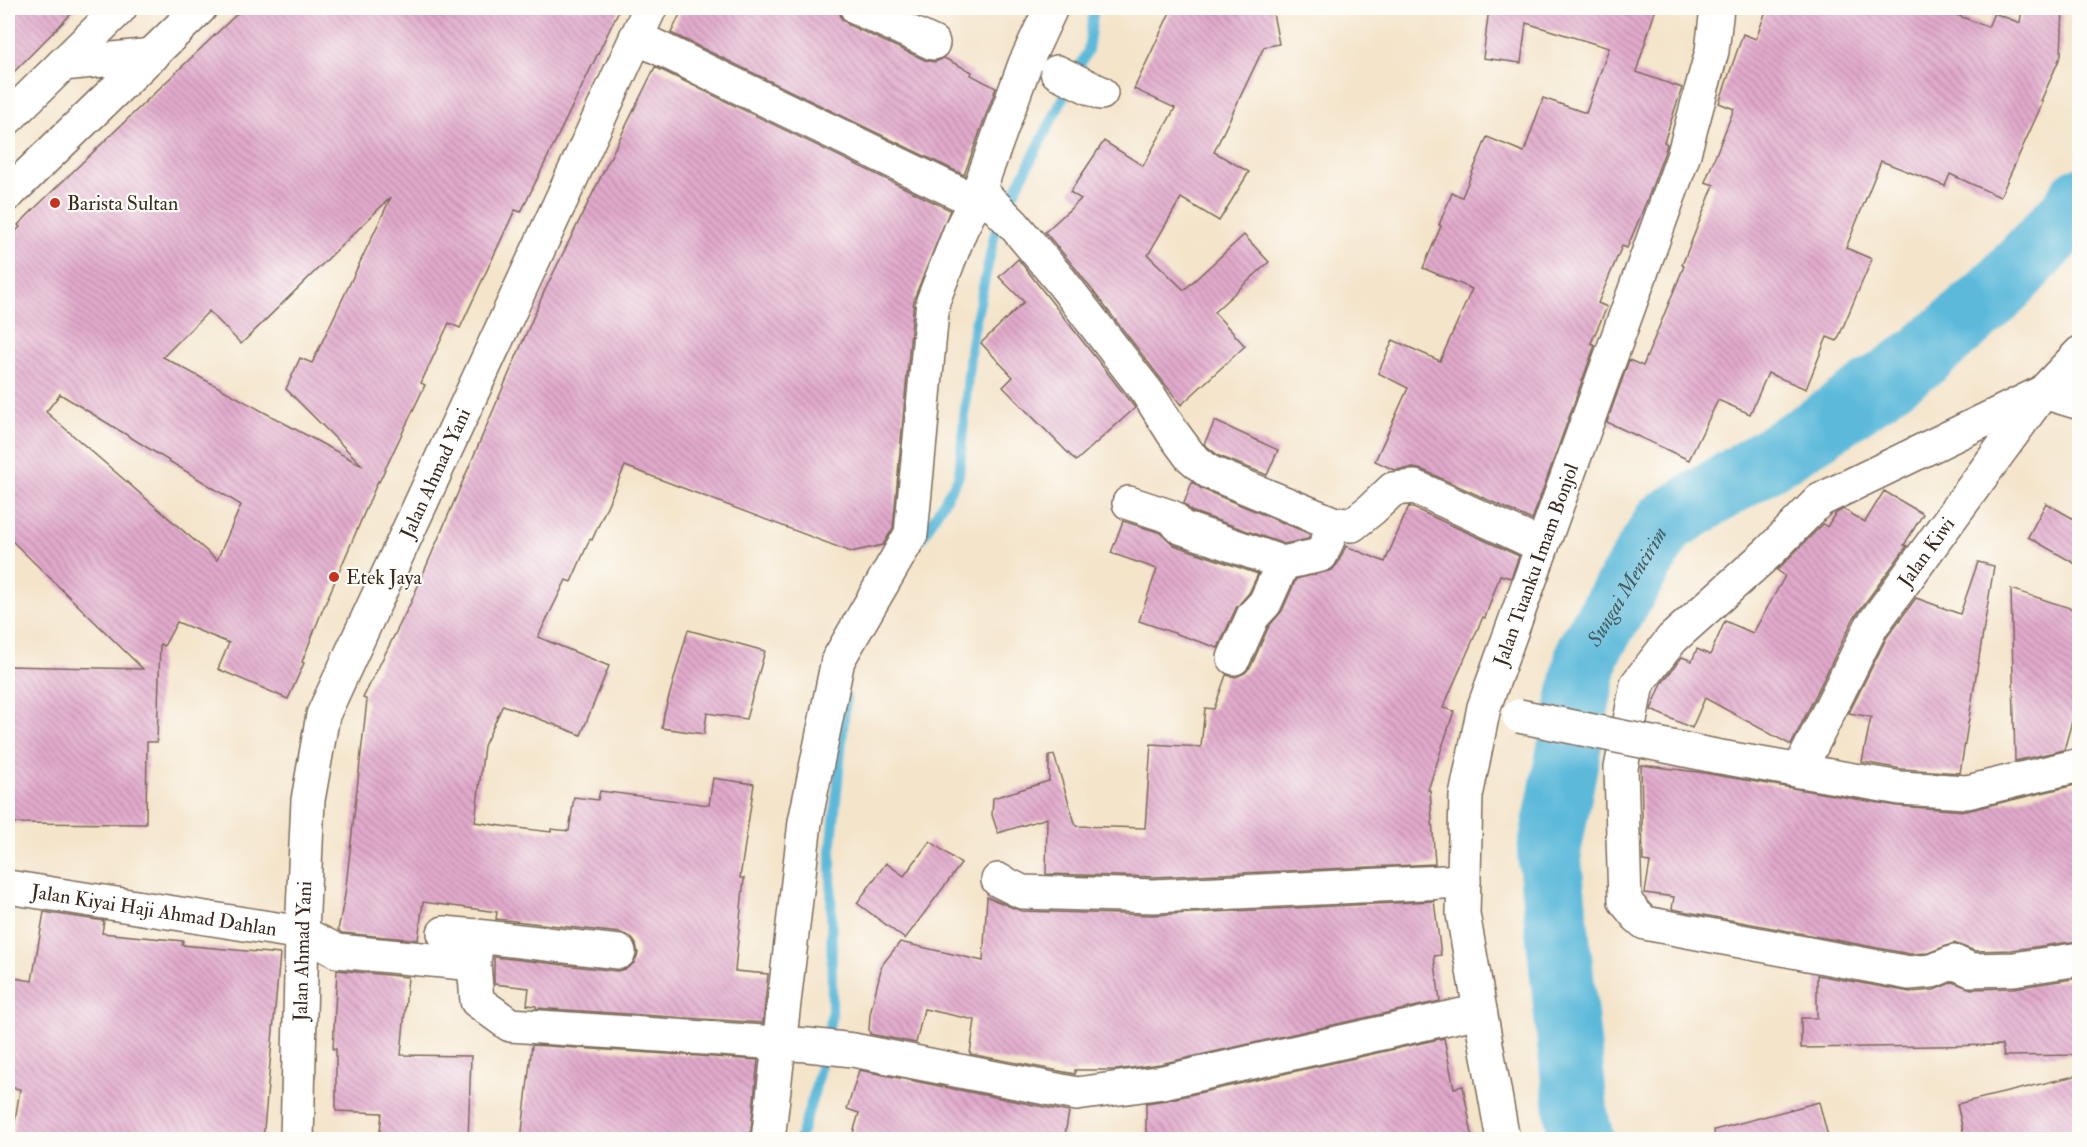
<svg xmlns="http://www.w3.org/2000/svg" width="2087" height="1147" font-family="'IM FELL Double Pica',serif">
  <defs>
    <pattern id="building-back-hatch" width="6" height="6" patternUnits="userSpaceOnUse" patternTransform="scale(1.5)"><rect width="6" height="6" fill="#e2aacc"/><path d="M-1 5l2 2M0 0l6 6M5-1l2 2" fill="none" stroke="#b88ba5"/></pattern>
  </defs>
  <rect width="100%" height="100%" fill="#fdfcf7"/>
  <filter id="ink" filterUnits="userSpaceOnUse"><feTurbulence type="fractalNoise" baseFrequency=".0167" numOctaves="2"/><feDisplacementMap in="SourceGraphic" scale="12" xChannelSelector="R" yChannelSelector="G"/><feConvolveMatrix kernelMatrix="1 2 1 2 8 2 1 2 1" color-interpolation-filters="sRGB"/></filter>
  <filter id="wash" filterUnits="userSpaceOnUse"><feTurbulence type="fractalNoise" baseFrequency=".008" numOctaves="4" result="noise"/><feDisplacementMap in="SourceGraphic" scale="24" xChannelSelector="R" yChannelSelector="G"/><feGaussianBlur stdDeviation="1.35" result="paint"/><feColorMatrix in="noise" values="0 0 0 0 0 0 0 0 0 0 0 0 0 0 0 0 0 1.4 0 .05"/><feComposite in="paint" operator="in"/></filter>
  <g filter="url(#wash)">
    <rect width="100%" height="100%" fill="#f4e4ca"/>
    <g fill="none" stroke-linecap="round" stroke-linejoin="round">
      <g stroke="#5cb9da" stroke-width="10">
        <polyline points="921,540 959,476 971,343 996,228 1088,50 1094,8"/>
        <polyline points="799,1140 814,1094 832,1014 831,852 846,698"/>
      </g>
      <path stroke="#5cb9da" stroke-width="64" id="s1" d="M1582,1140l-5,-21 -28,-267 39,-201 77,-128 156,-96 102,-71 71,-61 75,-80 11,-16"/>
    </g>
    <g id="blocks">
      <g fill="url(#building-back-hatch)" fill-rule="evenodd">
        <polygon points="8,8 77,8 8,78"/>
        <path d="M243,8h377l-99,204 -6,-2 -55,118 -11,-5 -28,60 4,2 -46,97 -1,-1 -58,135 -18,46 2,1 -16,36 -70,-30 11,-26 -52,-21 -13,24 -4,-2 -3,98h-10l-1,82 -138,-1v-157l135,3 -135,-132v-298l12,-12 -2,-2 19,-19zM391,197l-79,166 -12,-5 -14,31 77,77 -200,-109 46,-46 32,33zM60,394l181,111 -24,55 -171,-148z"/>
        <polygon points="683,8 839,8 841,18 849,25 925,60 935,62 944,58 972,72 971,75 996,88 964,175 671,33"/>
        <polygon points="1172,8 1272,8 1279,44 1264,47 1214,152 1249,172 1219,221 1181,198 1148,255 1184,290 1244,235 1269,262 1214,312 1245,346 1181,405 1076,269 1045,232 1081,199 1070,192 1104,141 1143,166 1175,108 1134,89"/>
        <polygon points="1489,8 1656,8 1636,72 1682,88 1664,142 1667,144 1665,151 1648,198 1627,248 1622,246 1598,303 1607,307 1591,343 1595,345 1532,520 1423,470 1413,468 1394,470 1375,461 1408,388 1378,373 1393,340 1440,361 1472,289 1423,268 1441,226 1439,225 1452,193 1462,197 1487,137 1524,152 1543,98 1586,113 1609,48 1526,23 1521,63 1483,58"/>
        <polygon points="1767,8 1939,8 1988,27 1994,13 2020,23 2022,8 2063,8 2061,55 2041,101 2043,102 2000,197 1950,174 1945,186 1881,161 1846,248 1872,259 1837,341 1827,337 1806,389 1768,373 1750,414 1718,400 1689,460 1607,422 1629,360 1643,366 1684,266 1682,265 1714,185 1705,182 1734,109 1719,103 1743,34 1756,39"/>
        <polygon points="655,67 950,210 914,299 893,528 883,545 851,552 625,466 592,540 590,539 571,582 566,580 538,637 609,666 581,735 503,705 484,746 475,822 509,827 551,832 551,829 569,831 574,797 598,800 600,791 709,805 713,778 754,784 740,878 744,878 735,971 768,974 763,1023 536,1008 536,1006 527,1005 529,988 494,984 494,957 617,971 626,969 634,963 638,954 636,944 631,937 621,933 496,919 497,912 423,902 418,940 342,933 338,930 345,895 367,700 363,698 411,602 544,292"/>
        <polygon points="1018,259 1135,408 1076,461 1003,387 1013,377 981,343 1024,302 999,277"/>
        <polygon points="1215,421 1278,450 1267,475 1219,456 1204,444"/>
        <polygon points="1192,482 1202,489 1310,534 1308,539 1284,544 1191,511 1184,503"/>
        <polygon points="1884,491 1923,514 1904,545 1907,546 1854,618 1791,745 1705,698 1692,728 1651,710 1662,683 1682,657 1692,661 1697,649 1710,655 1725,621 1753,633 1785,576 1777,570 1823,524 1827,527 1835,514 1843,509 1865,522"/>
        <polygon points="2046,503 2079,522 2079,566 2028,537"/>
        <polygon points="1409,506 1519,556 1511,578 1500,575 1485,618 1483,617 1443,708 1454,711 1428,790 1430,790 1435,864 1154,877 1046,874 1047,818 998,833 992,815 993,798 1049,781 1049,756 1054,755 1076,826 1145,828 1151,744 1201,747 1205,708 1214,709 1226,675 1236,677 1245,673 1251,666 1269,626 1282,611 1296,579 1332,570 1338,563 1346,546 1385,562"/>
        <polygon points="1123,521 1161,533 1174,545 1258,574 1249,593 1236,608 1218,648 1139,621 1157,569 1111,553"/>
        <polygon points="1978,562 1994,566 1960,773 1902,769 1862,762 1871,717 1849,713 1887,637 1916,598 1960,614"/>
        <polygon points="2011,589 2079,611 2079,696 2064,750 2015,761"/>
        <polygon points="688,630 765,651 746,719 707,713 704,734 662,728 664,714"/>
        <polygon points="1641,765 1698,772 1897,806 1966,811 2079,784 2079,941 2012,950 1975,951 1954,943 1928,953 1910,954 1672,909 1674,897 1645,893 1650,862 1643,861"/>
        <polygon points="930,841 961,864 905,939 857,903 886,863 904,876"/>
        <polygon points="987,897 1021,911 1153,915 1434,901 1441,955 1434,956 1440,1001 1160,1064 1116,1070 1075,1070 1075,1074 970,1054 975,1020 924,1009 916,1043 870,1034 869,1030 870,1014 882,965 900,942 983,961"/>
        <polygon points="44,912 104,921 102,933 183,941 182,945 280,954 263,1140 12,1140 20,1089 8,1087 8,977 32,981"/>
        <polygon points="337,970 408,977 401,1055 471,1056 468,1140 379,1140 382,1113 336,1111 336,1049 333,1049"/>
        <polygon points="1817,975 1910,992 1934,990 1953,982 1971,989 2014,988 2079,978 2079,1055 2004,1056 2002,1045 1801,1048 1801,1018 1817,1018"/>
        <polygon points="1444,1038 1454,1088 1463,1086 1473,1140 1146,1140 1146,1103 1167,1100"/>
        <polygon points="532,1045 758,1060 750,1140 662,1140 629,1136 629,1140 521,1140"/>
        <polygon points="859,1070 1069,1112 1064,1140 851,1140 859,1113 847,1109"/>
        <polygon points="2079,1075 2079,1140 1965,1140 1957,1104"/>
        <polygon points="1819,1102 1829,1140 1715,1140 1714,1130"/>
      </g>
    </g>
  </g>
  <g filter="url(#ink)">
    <use href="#blocks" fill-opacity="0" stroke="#7c6b5a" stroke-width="1.5"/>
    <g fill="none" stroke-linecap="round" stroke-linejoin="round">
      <defs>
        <g id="minor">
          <polyline points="857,8 933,43"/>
          <polyline points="636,37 975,201 988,199 1014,225 1061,281 1147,392 1173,433 1190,456 1209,472 1335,524 1352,525 1372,509 1393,489 1415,487 1542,546"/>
          <polyline points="1057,72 1101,93"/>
          <polyline points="2080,403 2043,392 1820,500 1769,552 1672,639 1637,684 1621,768 1625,901 1637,916 1645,923 1909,973 1932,971 1954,962 1971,970 2014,969 2080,959"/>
          <polyline points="1129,503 1172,517 1180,527 1283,563"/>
          <polyline points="1234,658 1253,616 1265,603 1283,563 1321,555 1335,524"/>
          <polyline points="1715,756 1900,788 1967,792 2080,765"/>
          <path id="s2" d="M1799,771l72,-144 172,-235 37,-39"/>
          <polyline points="998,880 1022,892 1154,896 1464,881"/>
          <path id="s3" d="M8,887l294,46 35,18 137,13 3,37 33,24 298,20 45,5 224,44 86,-12 317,-71"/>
          <polyline points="444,933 476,936 475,956"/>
          <polyline points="476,936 619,952"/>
          <path id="s4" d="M297,1140l5,-207 6,-133 15,-85 327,-707"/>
          <polyline points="768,1140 805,822 838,660 911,534 933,301 961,229 975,201 1025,64 1051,8"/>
        </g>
        <g id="major">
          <polyline points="63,64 153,55"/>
          <polyline points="8,118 120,8"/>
          <polyline points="8,194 200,8"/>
          <path id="s5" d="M1503,1140l-40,-226 3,-118 18,-89 199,-550 29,-106 5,-43"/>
        </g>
      </defs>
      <use href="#minor" stroke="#7c6b5a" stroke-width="36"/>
      <use href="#major" stroke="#7c6b5a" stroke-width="36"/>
      <use href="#minor" stroke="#fff" stroke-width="33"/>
      <use href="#major" stroke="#fff" stroke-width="33"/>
      <defs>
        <polyline id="minor-bridge" points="1519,716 1715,756"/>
      </defs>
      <use href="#minor-bridge" stroke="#7c6b5a" stroke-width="36" stroke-linecap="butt"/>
      <use href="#minor-bridge" stroke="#fff" stroke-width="33"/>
    </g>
  </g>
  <g fill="#c8321e" stroke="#fdfcf7" stroke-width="2">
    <circle cx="55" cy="203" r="6"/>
    <circle cx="334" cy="577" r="6"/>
  </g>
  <g text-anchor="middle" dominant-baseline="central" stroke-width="4.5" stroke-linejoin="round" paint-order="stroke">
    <g font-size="20" fill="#3b2a1e" stroke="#fdfcf7" text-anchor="start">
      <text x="67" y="203">Barista Sultan</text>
      <text x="346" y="577">Etek Jaya</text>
    </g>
    <g font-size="20" fill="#3b2a1e" stroke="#fdfcf7">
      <text stroke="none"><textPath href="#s4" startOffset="693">Jalan Ahmad Yani</textPath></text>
      <text stroke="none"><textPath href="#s2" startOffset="254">Jalan Kiwi</textPath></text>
      <text stroke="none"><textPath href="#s5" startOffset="590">Jalan Tuanku Imam Bonjol</textPath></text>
      <text stroke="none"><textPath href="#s3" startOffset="148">Jalan Kiyai Haji Ahmad Dahlan</textPath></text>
      <text stroke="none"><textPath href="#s4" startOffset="189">Jalan Ahmad Yani</textPath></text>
    </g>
    <g font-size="21" font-style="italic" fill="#475c60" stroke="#fdfcf7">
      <text stroke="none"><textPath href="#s1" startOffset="570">Sungai Mencirim</textPath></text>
    </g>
  </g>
  <rect width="2087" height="1147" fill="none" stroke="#fdfcf7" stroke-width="30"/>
</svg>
